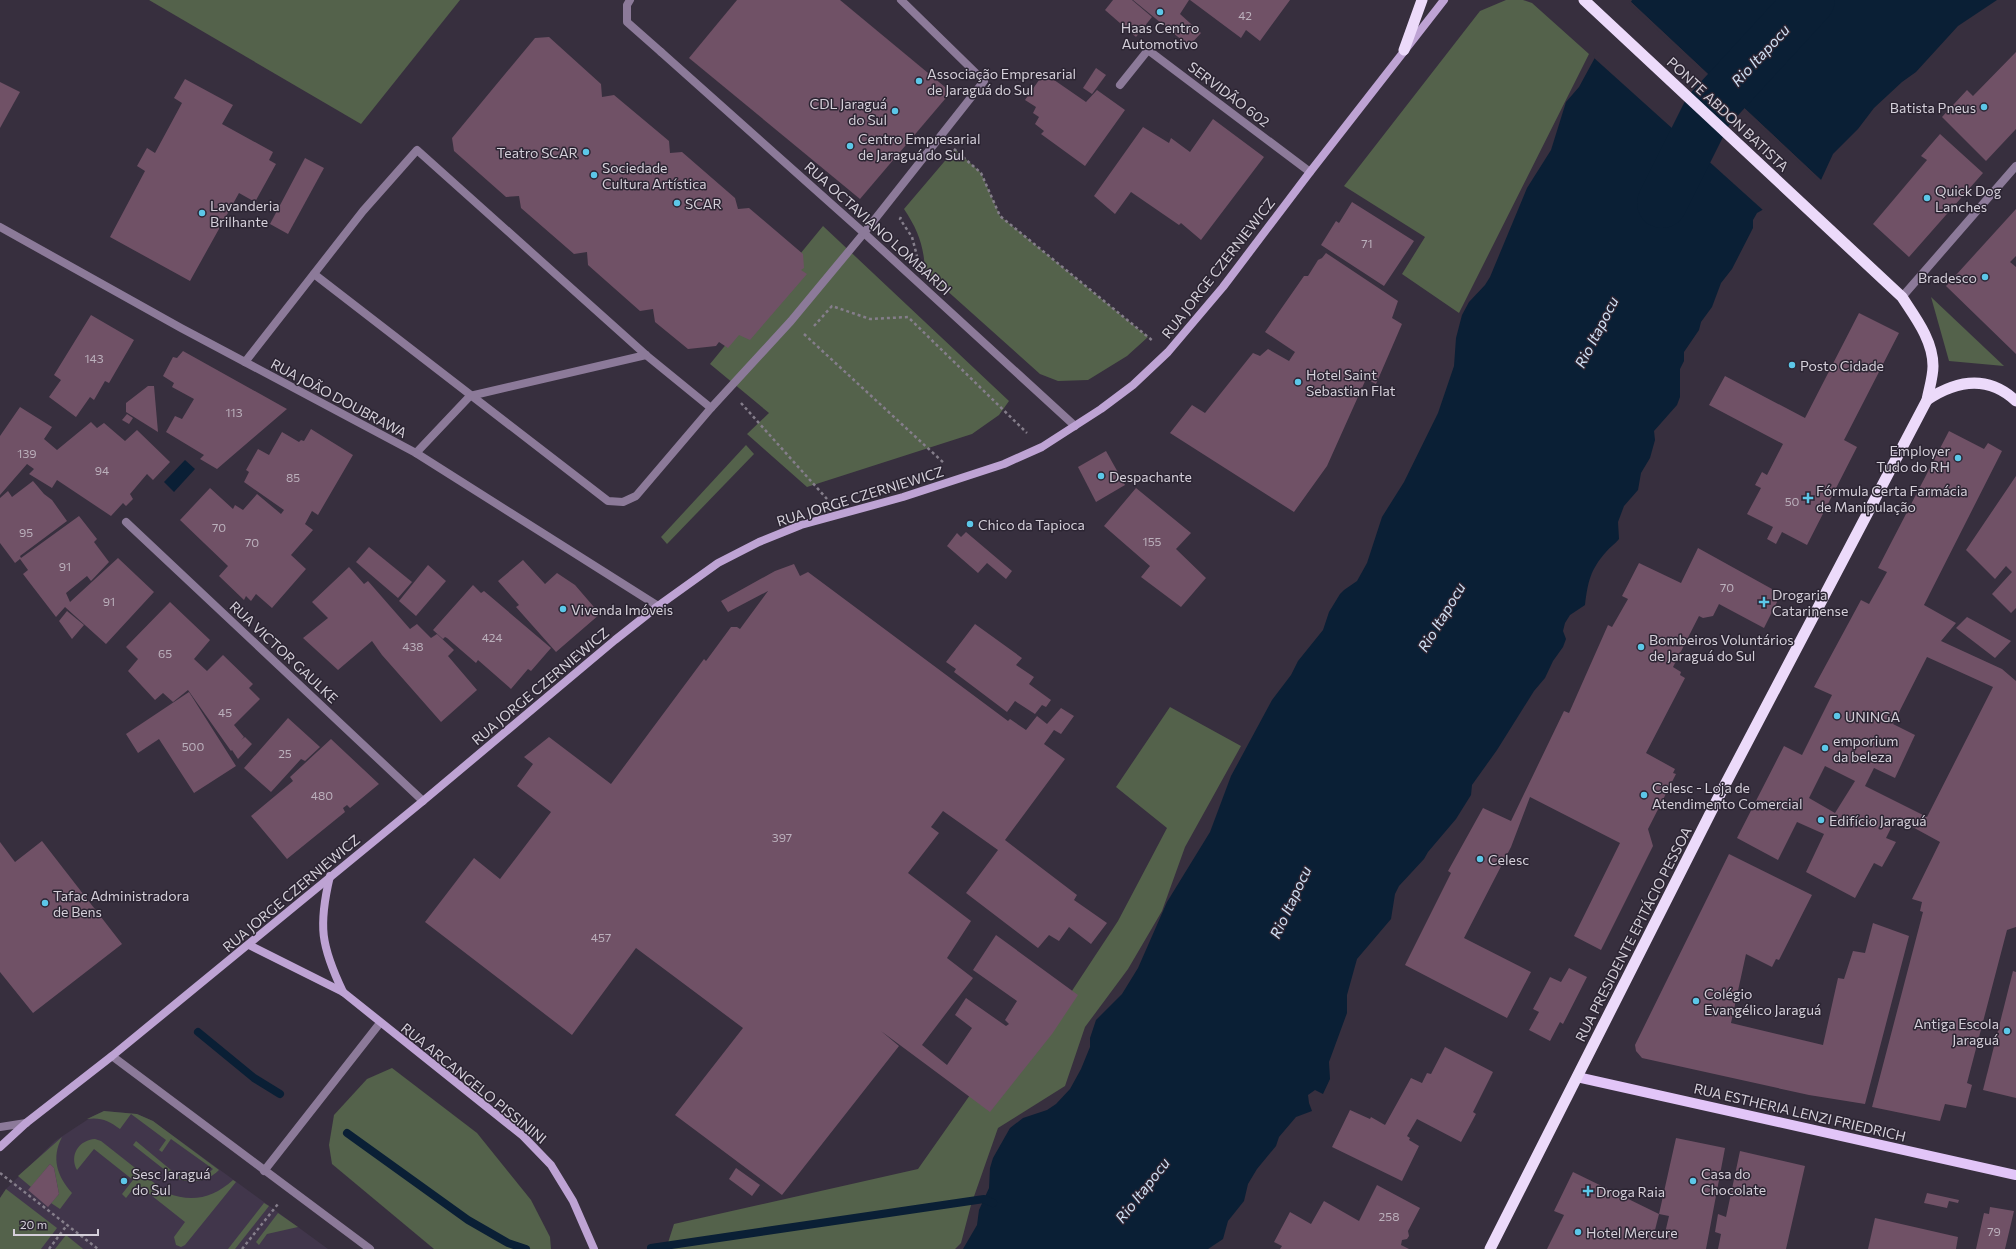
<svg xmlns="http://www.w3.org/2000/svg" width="2016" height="1249" font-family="Commissioner,sans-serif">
  <rect width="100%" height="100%" fill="#372f3e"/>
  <polygon fill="#41364b" points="104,1111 137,1114 153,1121 328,1249 0,1249 0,1198 6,1189 55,1141 93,1116"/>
  <g fill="#54624b">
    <polygon points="149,0 460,0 361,124"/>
    <polygon points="1506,0 1523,0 1532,3 1589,54 1459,313 1402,274 1425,237 1344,186 1480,11"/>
    <path d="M955,149l26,24 19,43 148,121 -21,19 -39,24 -30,1 -18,-7 -115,-103c-1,-25 -7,-41 -21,-62z"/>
    <polygon points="823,226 1009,401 999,415 972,434 807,487 747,434 769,413 710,364"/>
    <polygon points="1931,297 2004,366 1949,361"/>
    <polygon points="746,445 754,454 667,544 661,537"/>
    <polygon points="1170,707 1241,746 1185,847 1162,911 1128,969 1085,1027 1065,1086 998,1128 971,1205 961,1243 955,1249 666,1249 674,1224 918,1169 970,1095 1031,1053 1118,921 1167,828 1116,787"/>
    <polygon points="392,1068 477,1133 531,1200 550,1237 551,1249 434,1249 332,1164 329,1145 334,1115 367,1079"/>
    <path d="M104,1111l33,3 16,7 66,49c-12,12 -28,14 -44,8l-42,-33 3,-4 41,34c12,4 27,4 36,-6l-42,-30 -9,13 -3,-2 7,-10 -35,-26 -11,15c-11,-8 -19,-12 -33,-10z"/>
    <path d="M62,1137c-11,21 -5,39 10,56l-12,16 -9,-6 8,-9 -5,-26 -4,-4 -19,23 -13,-11z"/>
    <path d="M95,1139l6,2 66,52c25,10 46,5 66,-13l3,2 -51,63 -4,2 -5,-2 -2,-8 11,-15 -48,-38 -11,14 -4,-4 11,-14 -39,-31 -17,21c-8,-15 2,-30 18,-31z"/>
    <polygon points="6,1189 57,1228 41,1249 0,1249 0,1198"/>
    <polygon points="264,1203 269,1206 235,1249 228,1249"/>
    <polygon points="278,1213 298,1227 267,1234 259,1245 256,1242"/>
    <polygon points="66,1235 82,1248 83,1249 55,1249"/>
  </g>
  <g fill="#0a1f35">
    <polygon points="1632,0 1997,0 1958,26 1916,72 1902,82 1874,108 1858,129 1833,154 1821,180 1631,2"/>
    <path d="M1598,52l166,157 -7,4 -4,7v8l-21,41 -11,14 -9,24 -11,15 -2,8 -15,22v9l-4,8v28l-3,8 -23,26 1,9 -5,18 -9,15 -3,17 -14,16 -6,16 1,17c-4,5 -9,8 -13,13 -16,18 -18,30 -21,53l-15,10 -5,8 -2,8 3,8 -3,8 -10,14 -8,17 -11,13 -37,59 -25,35 -1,10 -15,24 -28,33 -4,7 -25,27 -4,8 -4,25 -34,40 -10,36v18l-18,49 1,17 -7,15 -8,-4 -7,5 1,8 3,8 -16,6 -17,20 -3,9 -19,23 -9,15 -4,17 -16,20 -5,18 -15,10h-245l14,-24 2,-15 10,-22 1,-20 3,-10 17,-30 13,-10 24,-8 9,-6 14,-15 11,-20 9,-22v-9l6,-18 26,-26 16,-26 29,-66 43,-70 21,-56 41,-76 19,-25 7,-14 25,-31 6,-18 11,-18 4,-4 13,-9 10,-18 15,-46 22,-35 34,-69 16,-47 2,-28 6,-23 7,-13 16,-17 5,-8 37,-89 24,-38 15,-48 13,-15z"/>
    <polygon points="185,460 195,469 174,492 164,482"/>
  </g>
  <g fill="#372f3e">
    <polygon points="1629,1 1629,0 1822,181 1819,181 1724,93 1629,3"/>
    <polygon points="1596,51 1599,51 1765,207 1765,210 1764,211 1593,57"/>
  </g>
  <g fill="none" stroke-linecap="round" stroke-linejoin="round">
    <g stroke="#0a1f35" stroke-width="8">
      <polyline points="198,1032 254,1078 280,1094"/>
      <polyline points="347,1133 468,1220 508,1243 526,1249"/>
      <polyline points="651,1248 984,1199 993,1203"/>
    </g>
    <polyline stroke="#0a1f35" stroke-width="50" points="1662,203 1708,111 1810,0"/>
  </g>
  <g fill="#705166" fill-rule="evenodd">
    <polygon points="737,0 840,0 951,92 860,199 689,58"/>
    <polygon points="1113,0 1132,0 1152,17 1136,37 1105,10"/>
    <polygon points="1133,0 1189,0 1180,14 1201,33 1189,46"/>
    <polygon points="1190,0 1290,0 1260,41 1246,30 1241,38"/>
    <polygon points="549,37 601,84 602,97 614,95 669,141 670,153 682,152 735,198 738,209 749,208 803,254 804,268 801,270 807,274 750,340 739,335 728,348 719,342 716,346 688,349 655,322 653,309 640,311 588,265 587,252 574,254 521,208 519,196 506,197 454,151 452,138 535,38"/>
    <polygon points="2016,52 2016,129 1986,161 1942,117 1967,90 1973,96"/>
    <polygon points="1096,68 1106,75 1092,94 1083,88"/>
    <polygon points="1044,73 1086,102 1097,90 1125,110 1085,166 1041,134 1044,131 1035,124 1039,117 1033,113 1036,107 1025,100"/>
    <polygon points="185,79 233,105 222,124 273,152 269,160 276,164 255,202 239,193 190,281 110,237 145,171 137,166 147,148 155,153 182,103 174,98"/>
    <polygon points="0,82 20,92 0,128"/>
    <polygon points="1213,119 1264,157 1201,240 1181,223 1179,225 1131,192 1115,214 1094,196 1143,127 1169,143 1171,138 1190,152"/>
    <polygon points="1940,134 1983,173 1909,257 1873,224 1927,160 1921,156"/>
    <polygon points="305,158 324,168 288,234 270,224"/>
    <polygon points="1352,202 1414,241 1384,286 1321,245 1336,221 1339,223"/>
    <polygon points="2016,209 2016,256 2010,262 2016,267 2016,354 1946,286"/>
    <polygon points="1326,253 1398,301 1392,318 1402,324 1376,384 1366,379 1327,466 1294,512 1170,433 1192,405 1205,413 1253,353 1260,356 1268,349 1289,361 1295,352 1265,332 1304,276 1308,276 1318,260 1322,258"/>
    <polygon points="1859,313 1899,333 1844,440 1857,447 1807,545 1782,532 1776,544 1767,539 1773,527 1747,514 1761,488 1755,485 1762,472 1767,475 1783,444 1709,405 1725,376 1805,418"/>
    <polygon points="91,315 134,340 109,383 105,381 94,400 90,397 76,417 49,397 61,380 54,375"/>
    <polygon points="183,351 287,409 217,469 200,459 204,455 166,432 175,416 182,419 194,399 172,387 174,383 163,376 173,357 177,358"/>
    <polygon points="148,386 154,386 158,432 126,412 126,403"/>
    <polygon points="20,407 52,427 44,439 57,450 91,422 97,428 104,423 125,441 137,430 170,462 153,480 147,474 130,494 133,499 126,506 123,503 111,516 57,480 52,488 29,474 34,469 27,464 0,495 0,436"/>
    <polygon points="127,414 133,418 129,424 122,420"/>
    <polygon points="311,429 353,455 318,515 312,511 305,524 313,530 291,555 306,569 272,608 256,594 251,601 246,596 244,600 219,576 228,566 180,520 210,488 233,509 235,505 243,510 257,494 281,514 284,510 244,482 249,472 246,470 258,449 269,455 282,432 299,442 301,440 304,441"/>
    <path d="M1949,431l35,18 4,-6 14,8 -78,154 32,18 -15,18 61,28 14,12v246l-9,3 -40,153 5,2 -6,23 -21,-4 -5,17 -68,-14 51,-195 -3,-1 2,-9 -10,-3 28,-57 -44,-24 -10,20 10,4 -14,25 -8,-4 -19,35 -49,-26 18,-38 -27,-12 -19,38 -41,-22 47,-92 18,9 30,-60 -18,-8 47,-87 8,4 18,-32 -9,-4zM1927,657l66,30 -66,130 -62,-31 9,-18 21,10 20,-43 -22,-11zM1825,766l30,15 -20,32 -26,-15z"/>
    <polygon points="1106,451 1125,485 1096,502 1078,467"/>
    <polygon points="2016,476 2016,608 2011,613 1992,594 2012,572 2006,566 1995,579 1966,550"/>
    <polygon points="33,481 44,494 52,500 67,521 20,556 21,558 79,516 97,539 94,542 109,562 91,581 87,576 66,593 70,602 118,558 154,592 106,644 65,607 56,617 23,574 28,570 20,559 15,563 0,543 0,498 8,491 12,497"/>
    <polygon points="1136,488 1191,533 1176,549 1206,578 1181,607 1141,577 1150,566 1104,526"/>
    <polygon points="966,532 1012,571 1006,579 987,563 978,573 947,546 957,533 961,537"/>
    <polygon points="369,547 412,582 398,598 356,562"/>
    <polygon points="1698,548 1772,589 1777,602 1764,628 1719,604 1713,616 1703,618 1699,616 1673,667 1681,672 1680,675 1685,678 1646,753 1675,769 1673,773 1676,774 1648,829 1653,846 1601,950 1574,936 1620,843 1530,797 1511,847 1464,938 1531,972 1507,1018 1405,965 1451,873 1448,871 1483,808 1511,821 1564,711 1569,713 1608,625 1612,627 1628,599 1622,596 1639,563 1681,583"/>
    <polygon points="523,560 545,584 557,573 575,585 600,614 556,652 516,607 519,605 498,581"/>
    <polygon points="794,564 800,576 808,572 1008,721 1010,719 1026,730 1037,716 1047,724 1061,708 1074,716 1061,734 1054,730 1044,744 1065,759 1005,840 1077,895 1074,900 1107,923 1091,944 1069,927 1059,941 1049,935 1038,948 966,893 998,850 943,811 931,827 939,833 908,873 971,921 947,958 973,978 922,1045 947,1065 972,1028 955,1015 966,998 1006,1026 1009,1024 1005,1020 1017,1001 973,970 996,935 1078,995 1052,1034 990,1112 881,1031 899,1046 782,1195 675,1115 743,1028 636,948 572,1035 425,922 474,858 500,879 551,812 517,786 533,764 524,757 549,737 611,784 704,659 706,661 731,627 737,627 740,629 768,591 728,612 721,601 775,571"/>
    <polygon points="428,565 446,581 416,616 399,601"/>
    <polygon points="349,567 364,584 368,581 410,629 417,624 431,638 437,634 454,650 448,656 477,690 441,722 382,655 372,641 338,670 303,638 328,618 312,602"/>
    <polygon points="473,585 481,593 484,591 551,648 531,671 528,669 511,689 478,660 476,663 447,638 445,637 443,639 433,630"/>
    <polygon points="170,602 210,640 194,659 207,671 223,655 253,684 249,688 260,699 234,725 244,737 241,740 245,737 252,744 238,759 232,750 231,751 188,690 173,702 163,693 155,700 128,671 138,659 126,647"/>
    <polygon points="67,611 84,625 72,639 59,621"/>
    <polygon points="1967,617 2011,641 1995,658 1956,628"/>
    <polygon points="975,624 1022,658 1016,665 1034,677 1029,684 1051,700 1046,707 1042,705 1035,714 1015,701 1007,712 954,672 956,669 946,662"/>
    <polygon points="189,692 236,766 194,793 159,739 138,753 126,734"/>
    <polygon points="288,718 320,747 305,761 301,759 271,792 244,768"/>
    <polygon points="331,739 379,784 350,808 347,805 343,808 345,812 287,859 251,816 293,781 290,777"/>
    <polygon points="42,841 122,944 33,1013 0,972 0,842 15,862"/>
    <polygon points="1729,854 1812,895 1779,960 1776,959 1772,967 1746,954 1731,1023 1823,1045 1838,978 1844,979 1853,951 1865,953 1873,923 1909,936 1865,1104 1809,1095 1642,1058 1636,1051 1635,1045"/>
    <polygon points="1569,968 1587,977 1563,1024 1560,1022 1550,1041 1529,1030 1539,1012 1533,1009 1550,977 1561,982"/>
    <polygon points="2013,971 2016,972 2016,1098 1983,1090"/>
    <polygon points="1445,1047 1493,1072 1473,1112 1476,1114 1461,1142 1417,1119 1407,1136 1410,1138 1409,1140 1419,1146 1402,1181 1332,1147 1350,1110 1370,1119 1371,1117 1385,1125 1411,1078 1422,1083 1427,1073 1431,1074"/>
    <path d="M1676,1138l49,10 -19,101h-159l17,-34 -10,-4 19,-39 86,42zM1659,1214l10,2 -4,17 -10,-3z"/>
    <polygon points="1740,1151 1805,1166 1786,1249 1718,1249 1721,1234 1715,1232 1718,1214 1726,1217"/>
    <polygon points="50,1164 54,1168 59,1194 48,1207 28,1190"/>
    <polygon points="736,1168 760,1185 752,1196 729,1179"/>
    <polygon points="1377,1185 1420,1208 1408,1231 1409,1236 1407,1239 1402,1240 1401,1245 1409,1249 1280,1249 1282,1246 1274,1242 1290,1212 1311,1224 1324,1201 1359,1221"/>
    <polygon points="1927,1193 1959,1200 1958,1203 1949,1201 1947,1208 1924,1203"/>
    <polygon points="1990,1207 2014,1211 2005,1249 1976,1249 1984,1213 1989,1214"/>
    <polygon points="1875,1218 1958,1237 1956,1249 1868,1249"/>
  </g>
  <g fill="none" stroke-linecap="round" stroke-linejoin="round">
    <g stroke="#857e8b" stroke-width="2.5" stroke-dasharray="3 3" stroke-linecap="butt">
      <polyline points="954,149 981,173 1000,216 1153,341"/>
      <polyline points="901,217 900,219 912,237 917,256"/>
      <polyline points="814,326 832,306 870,319 908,317 1027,433"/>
      <polyline points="804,334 945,464"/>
      <polyline points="741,403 827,499"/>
      <polyline points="0,1173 98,1249"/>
      <polyline points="49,1249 67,1225"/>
      <polyline points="242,1249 278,1204"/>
    </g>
    <g stroke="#8c7a99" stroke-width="8">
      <polyline points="630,0 627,5 627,22 661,52"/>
      <polyline points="314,274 608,501 623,502 636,496 711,408 791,321 864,233 984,81 901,0"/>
      <polyline points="1902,297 2016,166"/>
      <polyline points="245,362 363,211 417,150 646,355 711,408"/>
      <polyline points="416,453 470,396 646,355"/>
      <polyline points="112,1056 370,1249"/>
    </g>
    <g stroke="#8c7a99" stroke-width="8">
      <polyline points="661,52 864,233 1075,426"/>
      <polyline points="1120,85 1148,50 1310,172"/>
      <polyline points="0,227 181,328 416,453 658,606"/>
      <polyline points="126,522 423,801"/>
      <polyline points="0,1127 26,1123"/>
      <polyline points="264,1171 380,1023"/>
    </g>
    <g stroke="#bea3d4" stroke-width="8">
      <path d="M330,876c-12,50 -9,70 13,116"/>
      <polyline points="249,945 343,992 523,1136 551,1165 573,1201 594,1249"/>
      <polyline points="0,1147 26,1123 112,1056 423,801 615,640 658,606 718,563 759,542 801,525 903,497 1004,464 1042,447 1101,409 1133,385 1168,352 1223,287 1310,172 1444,0"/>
    </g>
    <polyline stroke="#e2c5f8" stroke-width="10" points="1577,1077 2016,1175"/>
    <g stroke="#ecdafa" stroke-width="11">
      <polyline points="1404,50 1422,0"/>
      <path d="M1927,400c30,-20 61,-25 89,1"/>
      <path d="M1490,1249l227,-449 210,-400c2,-11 6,-23 6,-34 0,-26 -18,-49 -31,-69l-318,-297"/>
    </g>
  </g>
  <g fill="#5cc7e8" stroke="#2c2533" stroke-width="1.5">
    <circle cx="1160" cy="12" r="4"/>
    <circle cx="919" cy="81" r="4"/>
    <circle cx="1984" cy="107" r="4"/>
    <circle cx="895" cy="111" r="4"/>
    <circle cx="850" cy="146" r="4"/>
    <circle cx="586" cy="152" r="4"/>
    <circle cx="594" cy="175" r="4"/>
    <circle cx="1927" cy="198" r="4"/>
    <circle cx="677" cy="203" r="4"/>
    <circle cx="202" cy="213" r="4"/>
    <circle cx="1985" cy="277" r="4"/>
    <circle cx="1792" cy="365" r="4"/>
    <circle cx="1298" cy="382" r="4"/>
    <circle cx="1958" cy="458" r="4"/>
    <circle cx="1101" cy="476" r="4"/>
    <path d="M1806 492h4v4h4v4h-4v4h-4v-4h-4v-4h4z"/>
    <circle cx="970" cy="524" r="4"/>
    <path d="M1762 596h4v4h4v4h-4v4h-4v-4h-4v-4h4z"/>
    <circle cx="563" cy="609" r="4"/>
    <circle cx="1641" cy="647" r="4"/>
    <circle cx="1837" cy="716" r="4"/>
    <circle cx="1825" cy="748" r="4"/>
    <circle cx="1644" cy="795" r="4"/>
    <circle cx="1821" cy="820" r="4"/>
    <circle cx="1480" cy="859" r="4"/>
    <circle cx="45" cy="903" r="4"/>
    <circle cx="1696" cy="1001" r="4"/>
    <circle cx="2007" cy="1031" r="4"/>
    <circle cx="124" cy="1181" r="4"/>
    <circle cx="1693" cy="1181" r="4"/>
    <path d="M1586 1185h4v4h4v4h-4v4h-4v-4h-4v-4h4z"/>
    <circle cx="1578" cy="1232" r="4"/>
  </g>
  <g text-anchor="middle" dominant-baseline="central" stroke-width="3" stroke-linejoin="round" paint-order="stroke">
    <g font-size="12" fill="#bbb0bc">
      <text x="1245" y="15">42</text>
      <text x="1367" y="243">71</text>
      <text x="94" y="358">143</text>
      <text x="234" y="412">113</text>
      <text x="27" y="453">139</text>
      <text x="102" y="470">94</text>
      <text x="293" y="477">85</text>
      <text x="1792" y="501">50</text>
      <text x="219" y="527">70</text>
      <text x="26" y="532">95</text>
      <text x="1152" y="541">155</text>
      <text x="252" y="542">70</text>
      <text x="65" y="566">91</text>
      <text x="1727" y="587">70</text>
      <text x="109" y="601">91</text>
      <text x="492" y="637">424</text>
      <text x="413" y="646">438</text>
      <text x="165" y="653">65</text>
      <text x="225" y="712">45</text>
      <text x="193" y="746">500</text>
      <text x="285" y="753">25</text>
      <text x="322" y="795">480</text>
      <text x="782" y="837">397</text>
      <text x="601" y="937">457</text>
      <text x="1389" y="1216">258</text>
      <text x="1994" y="1231">79</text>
    </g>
    <g font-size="14" fill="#d4cfd9" stroke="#2c2533" text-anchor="start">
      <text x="1160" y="27" text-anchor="middle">Haas Centro<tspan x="1160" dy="16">Automotivo</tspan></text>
      <text x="927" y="73">Associação Empresarial<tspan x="927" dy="16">de Jaraguá do Sul</tspan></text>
      <text x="887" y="103" text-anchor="end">CDL Jaraguá<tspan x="887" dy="16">do Sul</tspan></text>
      <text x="1976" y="107" text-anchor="end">Batista Pneus</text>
      <text x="858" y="138">Centro Empresarial<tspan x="858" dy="16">de Jaraguá do Sul</tspan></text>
      <text x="578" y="152" text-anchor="end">Teatro SCAR</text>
      <text x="602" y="167">Sociedade<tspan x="602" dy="16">Cultura Artística</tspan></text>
      <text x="1935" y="190">Quick Dog<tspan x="1935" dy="16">Lanches</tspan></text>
      <text x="685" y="203">SCAR</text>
      <text x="210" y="205">Lavanderia<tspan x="210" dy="16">Brilhante</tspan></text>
      <text x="1977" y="277" text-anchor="end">Bradesco</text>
      <text x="1800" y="365">Posto Cidade</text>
      <text x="1306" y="374">Hotel Saint<tspan x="1306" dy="16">Sebastian Flat</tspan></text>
      <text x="1950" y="450" text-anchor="end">Employer<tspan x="1950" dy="16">Tudo do RH</tspan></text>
      <text x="1109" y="476">Despachante</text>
      <text x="1816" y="490">Fórmula Certa Farmácia<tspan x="1816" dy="16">de Manipulação</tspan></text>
      <text x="978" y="524">Chico da Tapioca</text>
      <text x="1772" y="594">Drogaria<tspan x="1772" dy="16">Catarinense</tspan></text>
      <text x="571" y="609">Vivenda Imóveis</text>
      <text x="1649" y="639">Bombeiros Voluntários<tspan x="1649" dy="16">de Jaraguá do Sul</tspan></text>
      <text x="1845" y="716">UNINGA</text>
      <text x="1833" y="740">emporium<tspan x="1833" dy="16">da beleza</tspan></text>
      <text x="1652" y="787">Celesc - Loja de<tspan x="1652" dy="16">Atendimento Comercial</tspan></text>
      <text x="1829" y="820">Edifício Jaraguá</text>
      <text x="1488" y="859">Celesc</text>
      <text x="53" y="895">Tafac Administradora<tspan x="53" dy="16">de Bens</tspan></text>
      <text x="1704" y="993">Colégio<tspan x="1704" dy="16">Evangélico Jaraguá</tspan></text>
      <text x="1999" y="1023" text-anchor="end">Antiga Escola<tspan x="1999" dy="16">Jaraguá</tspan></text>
      <text x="132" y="1173">Sesc Jaraguá<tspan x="132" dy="16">do Sul</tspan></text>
      <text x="1701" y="1173">Casa do<tspan x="1701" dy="16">Chocolate</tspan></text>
      <text x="1596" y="1191">Droga Raia</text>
      <text x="1586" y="1232">Hotel Mercure</text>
    </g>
    <g font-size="14" fill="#d4cfd9" stroke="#2c2533">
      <text transform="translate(1229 94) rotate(37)">SERVIDÃO 602</text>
      <text transform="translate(1728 114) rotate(43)">PONTE ABDON BATISTA</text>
      <text transform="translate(878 228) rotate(42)">RUA OCTAVIANO LOMBARDI</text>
      <text transform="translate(1218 268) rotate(-52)">RUA JORGE CZERNIEWICZ</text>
      <text transform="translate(339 398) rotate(28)">RUA JOÃO DOUBRAWA</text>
      <text transform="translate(860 496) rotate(-17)">RUA JORGE CZERNIEWICZ</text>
      <text transform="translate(284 652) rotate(43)">RUA VICTOR GAULKE</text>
      <text transform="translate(540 686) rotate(-40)">RUA JORGE CZERNIEWICZ</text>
      <text transform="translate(291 893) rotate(-40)">RUA JORGE CZERNIEWICZ</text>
      <text transform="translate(1633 934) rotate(-63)">RUA PRESIDENTE EPITÁCIO PESSOA</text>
      <text transform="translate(474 1083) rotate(39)">RUA ARCANGELO PISSININI</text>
      <text transform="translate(1800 1112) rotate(13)">RUA ESTHERIA LENZI FRIEDRICH</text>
    </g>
    <g font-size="15" font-style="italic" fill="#d2e2f6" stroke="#2c2533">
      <text transform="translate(1760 55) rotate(-47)">Rio Itapocu</text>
      <text transform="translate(1596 332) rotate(-63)">Rio Itapocu</text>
      <text transform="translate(1441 617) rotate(-59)">Rio Itapocu</text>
      <text transform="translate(1290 902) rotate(-65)">Rio Itapocu</text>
      <text transform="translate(1142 1190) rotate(-52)">Rio Itapocu</text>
    </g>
  </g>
  <path d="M14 1229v6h84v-6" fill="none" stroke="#d4cfd9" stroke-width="2"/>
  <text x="20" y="1229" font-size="12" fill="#d4cfd9" stroke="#2c2533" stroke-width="3" paint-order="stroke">20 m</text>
</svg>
